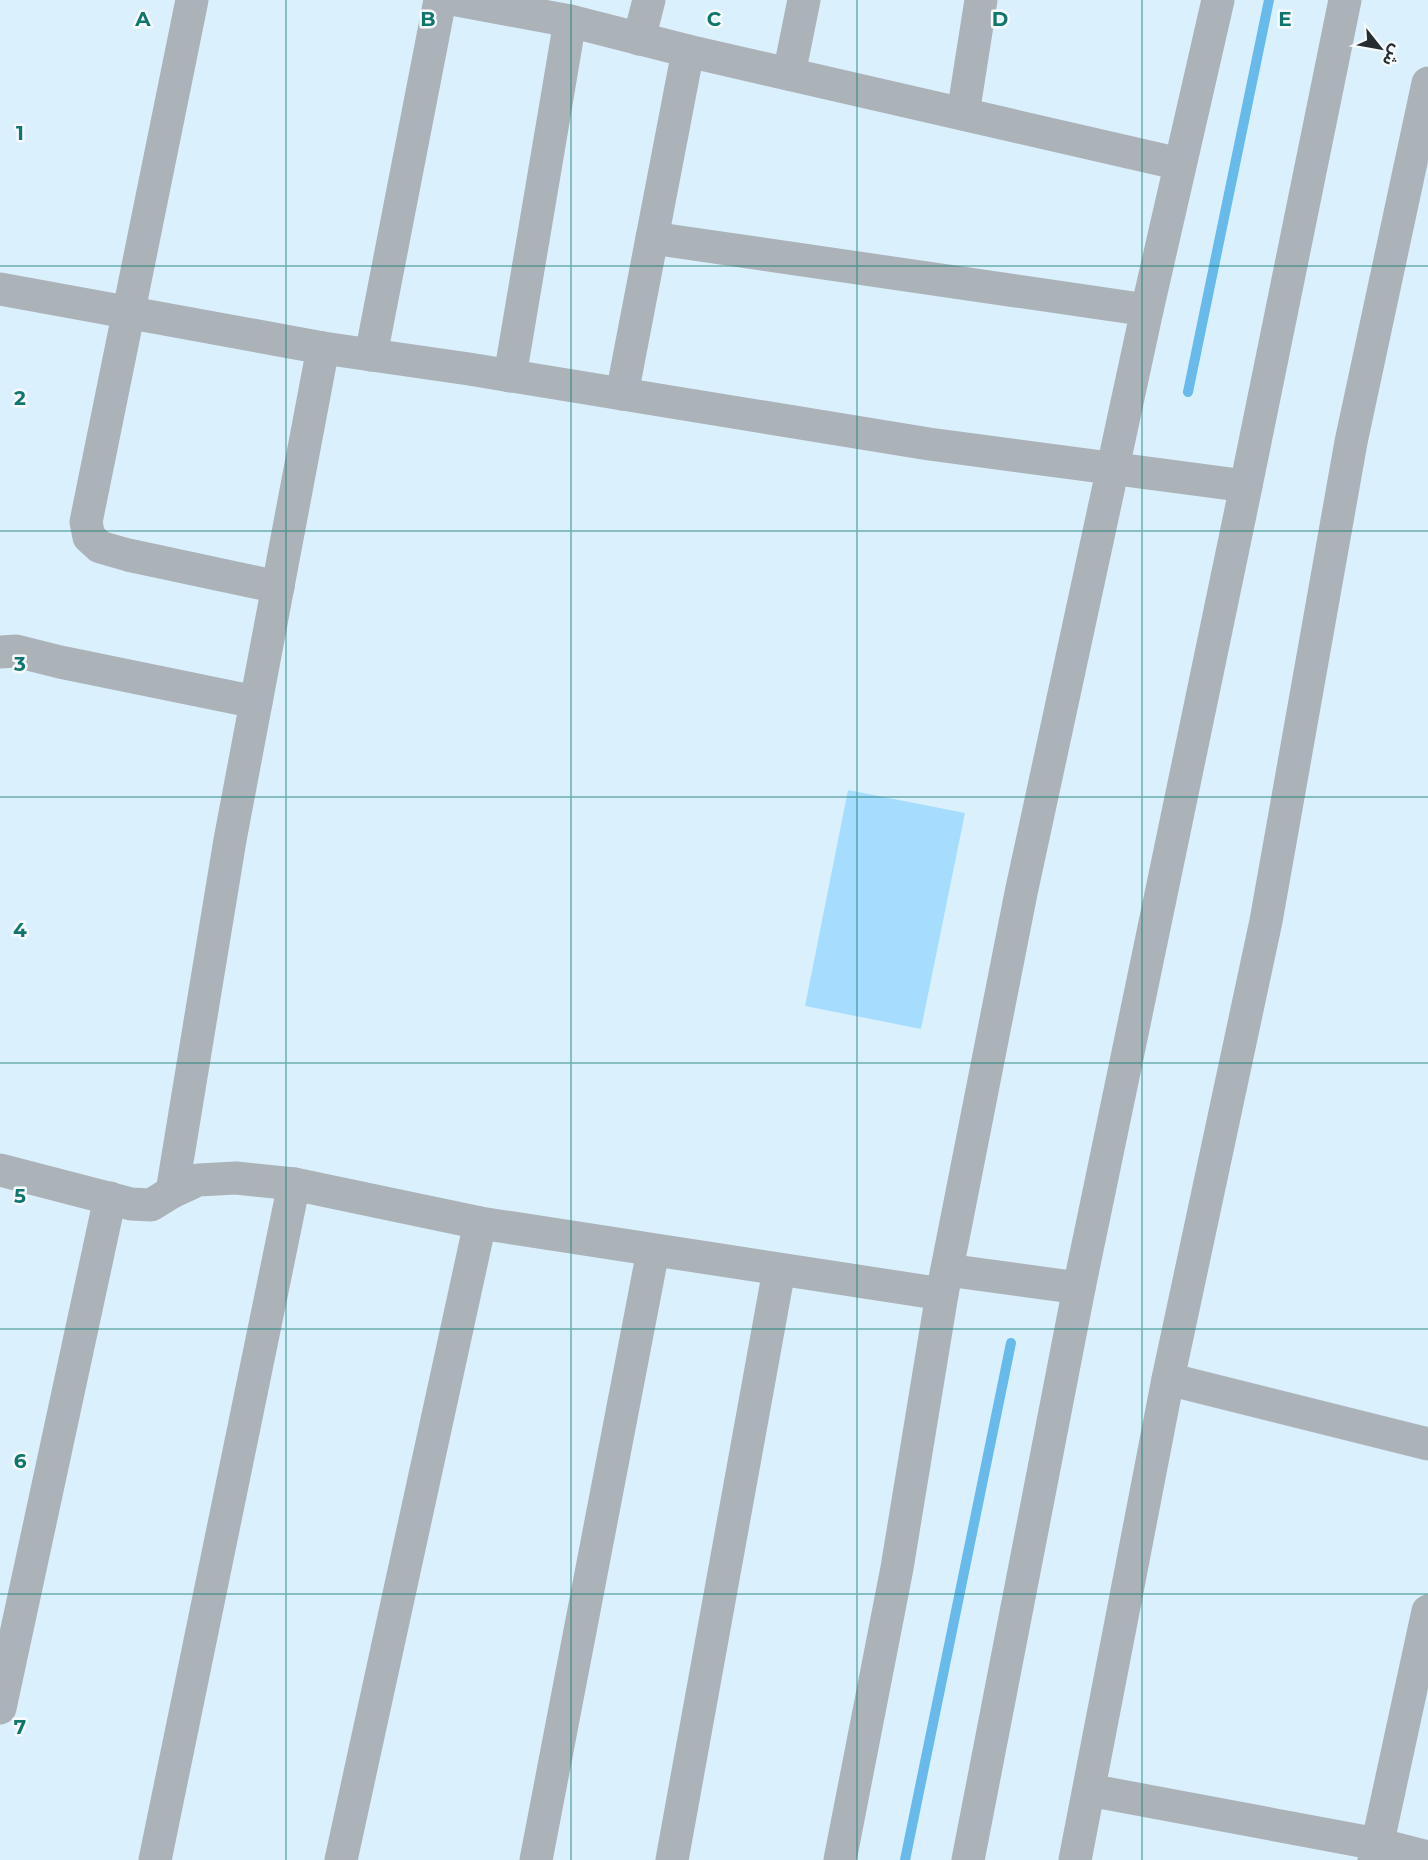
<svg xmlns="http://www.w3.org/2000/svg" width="1428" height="1860" font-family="Montserrat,'Noto Sans Arabic',sans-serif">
  <rect width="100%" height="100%" fill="#dbf0fd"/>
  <polygon fill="#a6ddff" points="848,790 965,813 921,1029 805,1006"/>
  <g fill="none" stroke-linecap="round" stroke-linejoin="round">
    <g stroke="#67baea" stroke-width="10">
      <polyline points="1188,392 1269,0"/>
      <polyline points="905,1860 1011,1343"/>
    </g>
    <g stroke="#abb3b9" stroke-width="33">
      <polyline points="192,0 86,522 89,537 100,547 128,555 278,587"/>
      <polyline points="457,0 570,21 688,51 1180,164"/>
      <polyline points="639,39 649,0"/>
      <polyline points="789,74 804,0"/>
      <polyline points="963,114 981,0"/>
      <polyline points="652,238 1147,310"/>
      <polyline points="0,289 323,348 469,369 929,444 1246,486"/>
      <polyline points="371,355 440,0"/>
      <polyline points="510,376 570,21"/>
      <polyline points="622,394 688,51"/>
      <polyline points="0,652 16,651 60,662 256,702"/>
      <polyline points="0,1170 131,1204 151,1205 172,1192 198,1180 236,1178 294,1184 480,1223 942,1294"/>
      <polyline points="172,1192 230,840 323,348"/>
      <polyline points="947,1270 1079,1288"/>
      <polyline points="1168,1379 1428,1444"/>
      <polyline points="0,1708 110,1198"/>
      <polyline points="1089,1790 1377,1844 1428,1857"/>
      <polyline points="155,1860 294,1184"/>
      <polyline points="341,1860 480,1223"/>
      <polyline points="536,1860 653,1251"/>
      <polyline points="672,1860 779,1270"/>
      <polyline points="840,1860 897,1568 942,1294 1021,893 1147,310 1218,0"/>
      <polyline points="968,1860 1079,1288 1246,486 1345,0"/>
      <polyline points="1075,1860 1168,1379 1266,921 1351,442 1428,83"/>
      <polyline points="1374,1860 1428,1611"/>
    </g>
  </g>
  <path fill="none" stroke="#0f766e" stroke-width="1.5" stroke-opacity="0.55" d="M286,0v1860M571,0v1860M857,0v1860M1142,0v1860M0,266h1428M0,531h1428M0,797h1428M0,1063h1428M0,1329h1428M0,1594h1428"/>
  <g font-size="20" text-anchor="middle" font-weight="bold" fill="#0f766e" stroke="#f6fafd" stroke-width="5" stroke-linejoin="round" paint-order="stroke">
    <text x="143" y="26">A</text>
    <text x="428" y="26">B</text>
    <text x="714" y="26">C</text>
    <text x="1000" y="26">D</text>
    <text x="1285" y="26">E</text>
    <text x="20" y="140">1</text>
    <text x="20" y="405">2</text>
    <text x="20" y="671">3</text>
    <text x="20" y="937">4</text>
    <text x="20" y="1203">5</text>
    <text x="20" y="1468">6</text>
    <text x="20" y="1734">7</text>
  </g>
  <g transform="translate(1380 48) rotate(121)" stroke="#f6fafd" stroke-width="4.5" paint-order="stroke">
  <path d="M0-4.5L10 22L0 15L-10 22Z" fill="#252d32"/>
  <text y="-9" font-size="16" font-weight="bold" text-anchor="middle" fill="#252d32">ش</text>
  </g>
</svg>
